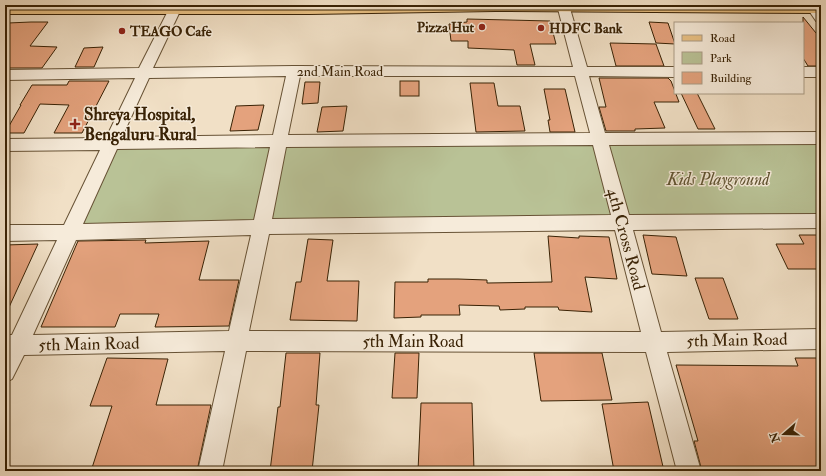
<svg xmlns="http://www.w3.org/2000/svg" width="826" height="476" font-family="'IM FELL Double Pica',serif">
  <rect width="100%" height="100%" fill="#f1e0c6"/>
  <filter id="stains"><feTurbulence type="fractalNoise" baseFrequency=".005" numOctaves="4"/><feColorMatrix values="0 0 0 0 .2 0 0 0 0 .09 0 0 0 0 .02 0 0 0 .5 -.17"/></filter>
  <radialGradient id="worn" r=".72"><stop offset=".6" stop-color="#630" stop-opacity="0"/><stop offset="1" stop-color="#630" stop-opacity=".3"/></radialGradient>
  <g fill="#b9c296" stroke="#79724e">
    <polygon points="596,143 618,219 269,221 283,144"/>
    <polygon points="821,143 821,215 627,216 605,144"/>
    <polygon points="272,145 258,224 80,227 113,148"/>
  </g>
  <g fill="#e4a27d" stroke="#392205">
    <polygon points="803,17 816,33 821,33 821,66 808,66 803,58"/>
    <polygon points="467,19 550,21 556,44 530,44 535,65 517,65 514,50 468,48 468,41 451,41 449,24 467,22"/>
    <polygon points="31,22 48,22 30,46 57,47 42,68 5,68 5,27 8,23"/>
    <polygon points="649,22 668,23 675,44 656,43"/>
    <polygon points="610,43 656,44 664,66 616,66"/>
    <polygon points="103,47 94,67 75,67 84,48"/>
    <polygon points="599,78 668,78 671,81 679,102 654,102 665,128 635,129 635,131 606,131 599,107 606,107"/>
    <polygon points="69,81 109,81 82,133 54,133 69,105 40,104 24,133 5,133 21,105 20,105 32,85 67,85"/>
    <rect x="400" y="81" width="19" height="15"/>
    <polygon points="305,82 320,82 318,103 302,104"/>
    <polygon points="470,83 494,83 498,106 520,106 525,131 476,132"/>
    <polygon points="544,89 565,89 575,132 550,132 548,120 550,120"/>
    <polygon points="681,93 697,93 715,129 698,129"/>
    <polygon points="264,105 258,130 230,131 236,106"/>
    <polygon points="347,106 343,131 317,132 322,107"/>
    <polygon points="643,235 676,237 687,276 652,274"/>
    <polygon points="799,235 821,235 821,269 788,269 776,244 804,244"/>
    <polygon points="548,236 579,238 579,236 609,237 617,279 585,277 592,312 559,310 558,307 525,307 525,309 500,310 499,306 459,305 460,315 421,315 421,317 394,318 395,282 428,282 428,279 458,279 487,280 487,283 552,282"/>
    <polygon points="308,239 333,240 327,281 359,281 357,321 290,320 296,282 301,282"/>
    <polygon points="146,240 145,243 209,241 199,280 239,280 229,326 155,327 159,314 120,314 115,327 41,327 78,241"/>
    <polygon points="38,244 5,316 5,245"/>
    <polygon points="695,278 723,278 738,319 709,319"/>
    <polygon points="286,353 320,353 316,405 319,405 312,471 270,471 278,407 280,407"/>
    <polygon points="395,353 419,353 417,398 392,398"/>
    <polygon points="534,353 602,353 612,400 541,401"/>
    <polygon points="107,358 168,359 156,405 211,405 197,471 91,471 112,406 90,406"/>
    <polygon points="795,358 821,358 821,471 702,471 694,441 698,441 676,365 798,366"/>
    <polygon points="648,402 664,471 614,471 602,404"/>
    <polygon points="421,403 472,403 474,471 418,471"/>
  </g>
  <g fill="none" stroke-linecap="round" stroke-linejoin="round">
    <defs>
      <g id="minor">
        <path d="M171,5h12l-30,63 141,-2 279,1 -16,-62h12l18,62h88v10l-86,-1 16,57 216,-1v12l-212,1 20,70 192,-1v14l-188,2 28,102 160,-3v20l-154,3 34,119h-24l-31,-119 -400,-1 -24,120h-24l27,-120 -201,4 -12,24 -7,4v-48h7l45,-95 -52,1v-16h59l36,-75 -95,1v-12l101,-1 29,-60 -130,2v-10l134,-2zM286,76l-13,59 -151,2 27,-59zM300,76h275l15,57 -302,2zM593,145l18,70 -339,4 14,-72zM270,147l-16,73 -171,4 34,-75zM615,230l26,102 -392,-1 20,-97zM251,235l-22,96 -196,4 43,-95z"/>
        <polygon points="805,5 818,5 821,9 821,22 816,21"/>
        <rect x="803" y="67" width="18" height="10"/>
      </g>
      <polygon id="major" points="5,5 821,5 821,13 495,11 310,14 5,14"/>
    </defs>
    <use href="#minor" stroke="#675235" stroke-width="2"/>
    <use href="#major" stroke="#392205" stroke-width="2"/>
    <use href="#minor" fill="#f6ebda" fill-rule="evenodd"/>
    <use href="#major" fill="#e8c083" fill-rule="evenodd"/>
  </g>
  <g fill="#8f2418" stroke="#f6ebda" stroke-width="1.5">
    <circle cx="482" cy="27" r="4"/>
    <circle cx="541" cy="28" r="4"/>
    <circle cx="122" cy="31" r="4"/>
    <path d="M73 118h4v4h4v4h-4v4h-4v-4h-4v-4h4z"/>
  </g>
  <g text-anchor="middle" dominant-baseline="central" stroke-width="3" stroke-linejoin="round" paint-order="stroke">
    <g font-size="14" font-weight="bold" fill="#392205" stroke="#f6ebda" text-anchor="start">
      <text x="474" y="27" text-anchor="end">Pizza Hut</text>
      <text x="549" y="28">HDFC Bank</text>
      <text x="130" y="31">TEAGO Cafe</text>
    </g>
    <g font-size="14" fill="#392205" stroke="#f6ebda">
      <text x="340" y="71">2nd Main Road</text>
    </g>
    <g font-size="17" font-weight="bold" fill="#392205" stroke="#f6ebda" text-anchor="start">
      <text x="84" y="114">Shreya Hospital,<tspan x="84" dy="20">Bengaluru Rural</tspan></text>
    </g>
    <g font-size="17" font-style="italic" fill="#5f5230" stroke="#f6ebda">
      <text x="718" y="179">Kids Playground</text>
    </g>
    <g font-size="17" fill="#392205" stroke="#f6ebda">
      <text transform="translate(626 239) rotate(75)">4th Cross Road</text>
      <text transform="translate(737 340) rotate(-1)">5th Main Road</text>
      <text x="413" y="341">5th Main Road</text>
      <text transform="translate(89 344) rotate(-1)">5th Main Road</text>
    </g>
  </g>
  <rect width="826" height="476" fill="none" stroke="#f1e0c6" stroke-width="20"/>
  <rect x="6" y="6" width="814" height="464" fill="none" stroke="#392205" stroke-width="2"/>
  <rect x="10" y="10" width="806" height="456" fill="none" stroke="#392205"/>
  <rect x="674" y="22" width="130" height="72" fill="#f6ebda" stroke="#aa9b85"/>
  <rect x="682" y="35" width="20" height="6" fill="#e8c083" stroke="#aa9b85"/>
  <text x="710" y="42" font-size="12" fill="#392205">Road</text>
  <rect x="682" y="52" width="20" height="12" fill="#b9c296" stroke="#aa9b85"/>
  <text x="710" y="62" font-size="12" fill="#392205">Park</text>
  <rect x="682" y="72" width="20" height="12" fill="#e4a27d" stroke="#aa9b85"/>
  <text x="710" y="82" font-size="12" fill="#392205">Building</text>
  <g transform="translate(784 434) rotate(250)" stroke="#f6ebda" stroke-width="3" paint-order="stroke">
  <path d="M0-3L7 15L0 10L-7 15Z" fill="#392205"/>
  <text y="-6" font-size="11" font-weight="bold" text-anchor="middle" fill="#392205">N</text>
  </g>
  <rect width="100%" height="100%" filter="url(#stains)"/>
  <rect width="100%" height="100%" fill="url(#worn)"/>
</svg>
